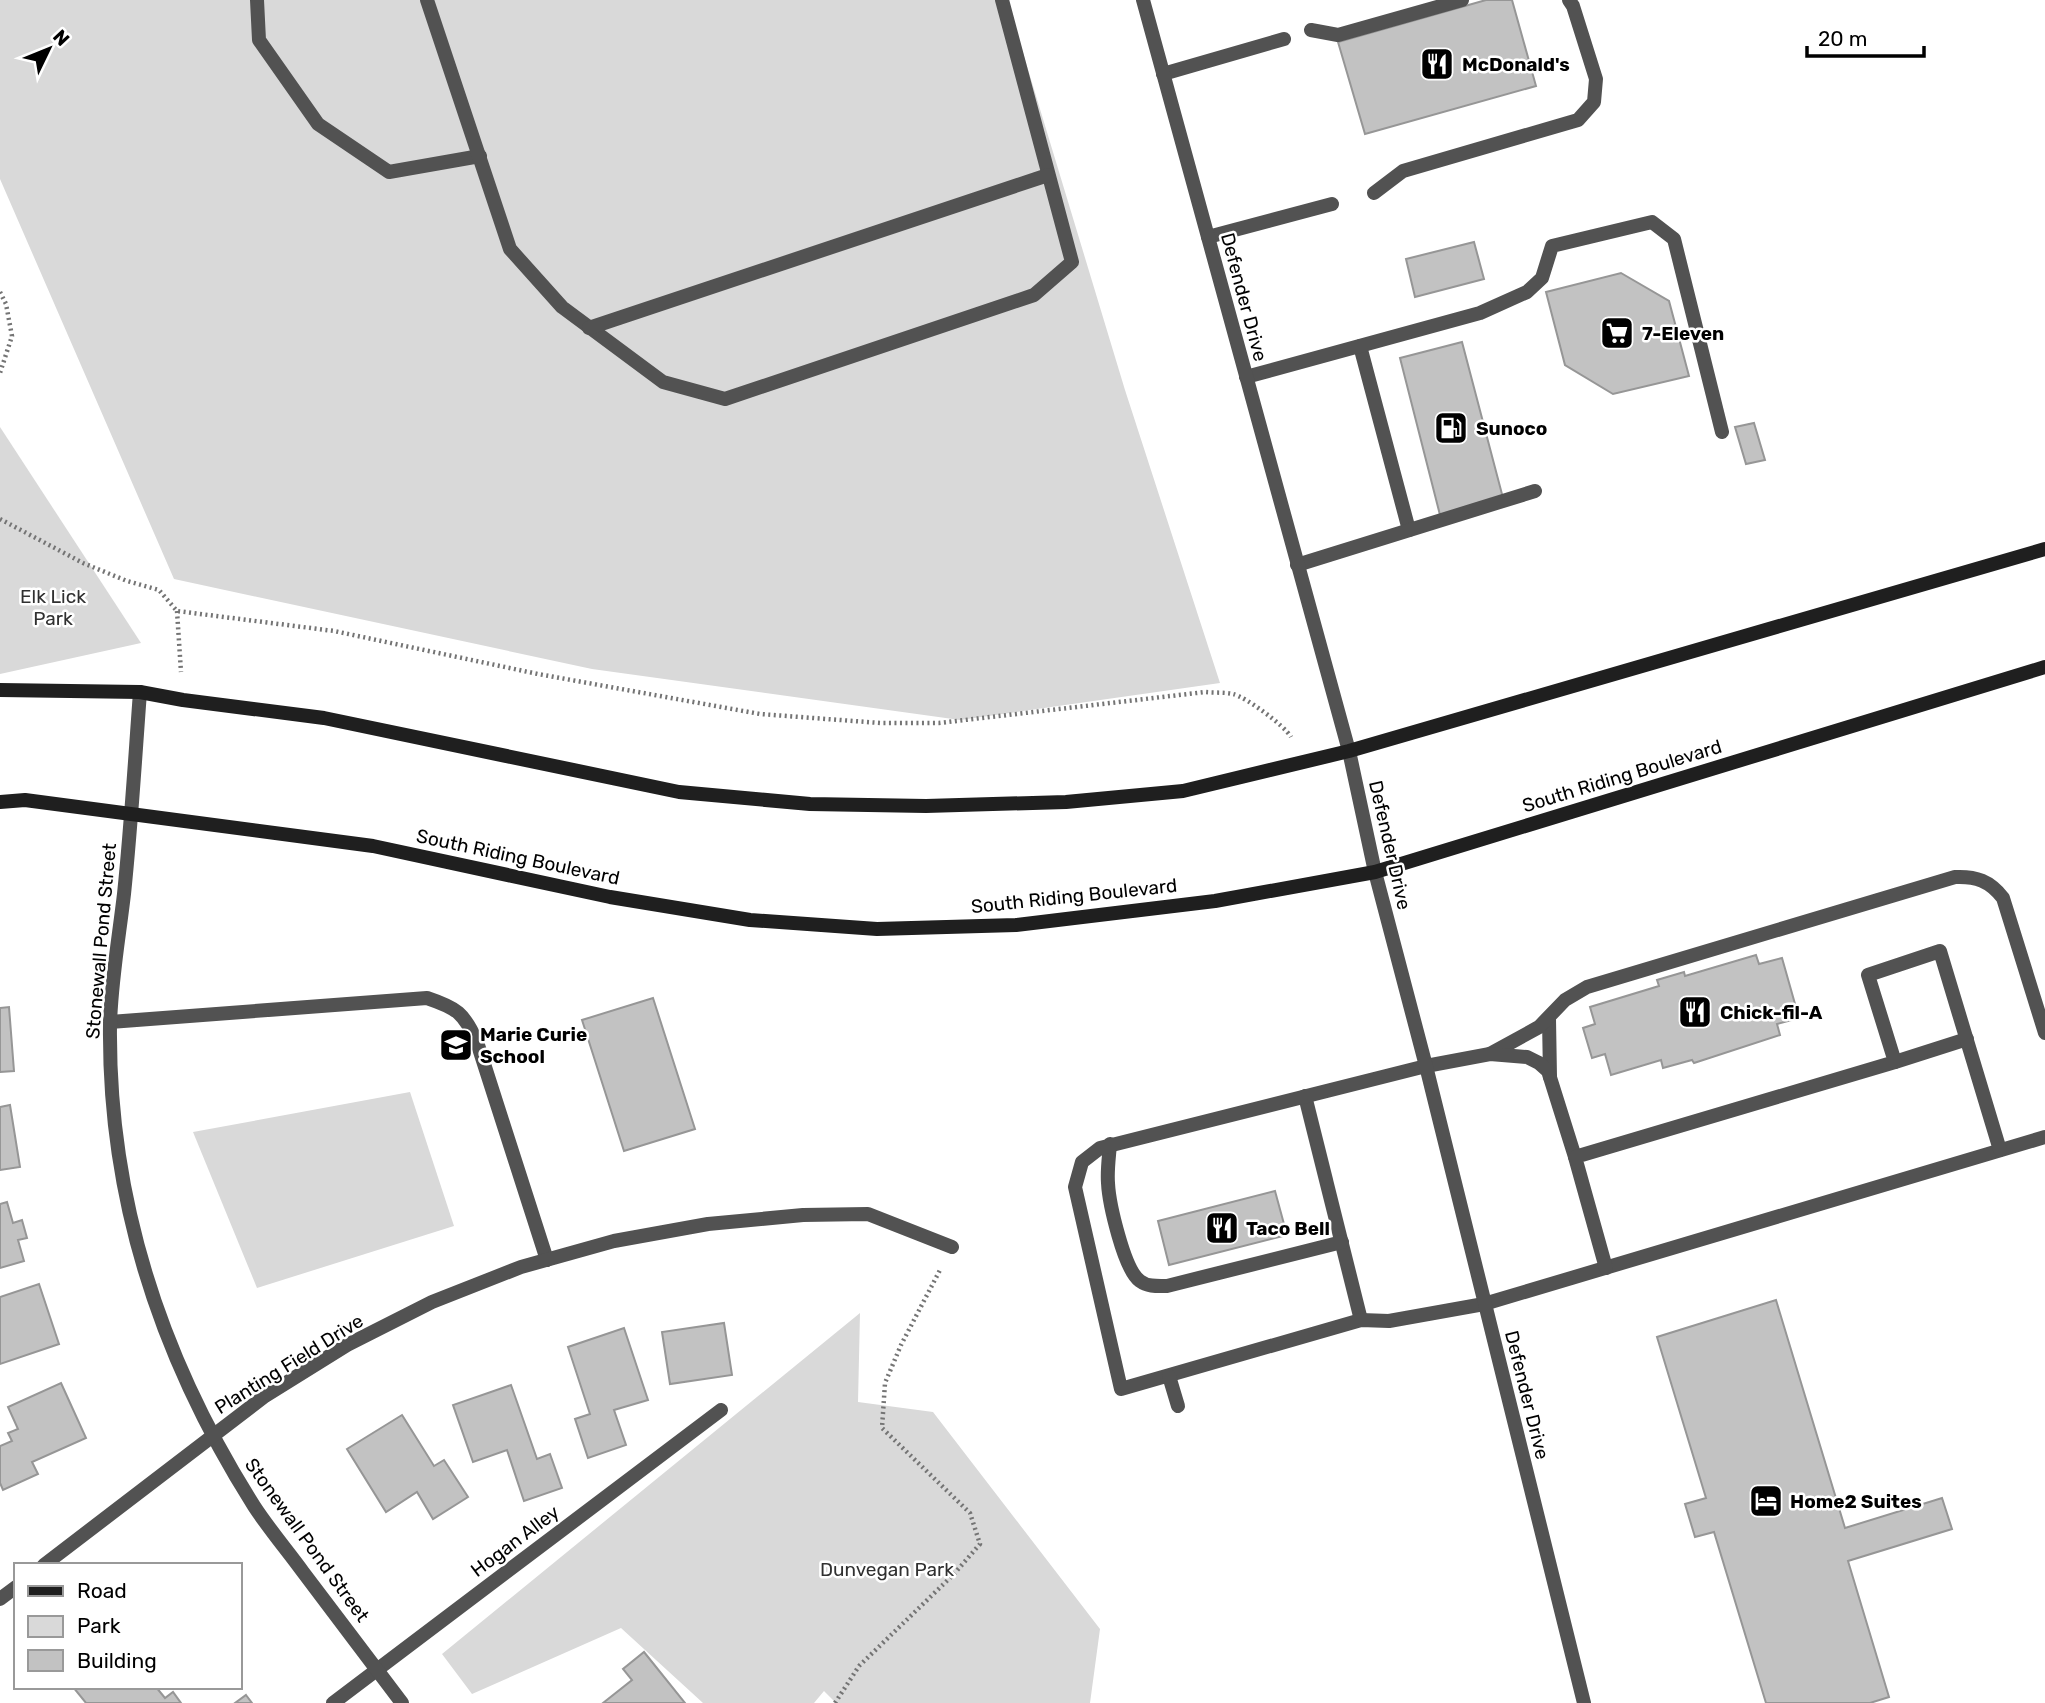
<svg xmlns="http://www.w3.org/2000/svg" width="2045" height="1703" font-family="Rubik,sans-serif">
  <rect width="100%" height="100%" fill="#fff"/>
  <g fill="#d9d9d9">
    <polygon points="0,0 1007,0 1125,390 1220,683 960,720 592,669 174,579 0,179"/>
    <polygon points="0,427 141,643 0,674"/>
    <polygon points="410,1092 454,1226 257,1288 193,1132"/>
    <polygon points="860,1313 858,1402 933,1412 1100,1629 1090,1703 836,1703 824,1691 814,1703 703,1703 621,1628 472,1694 442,1654"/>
  </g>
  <g fill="#c2c2c2" stroke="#969696" stroke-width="2">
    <polygon points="1486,0 1512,0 1536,86 1365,134 1338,42"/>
    <polygon points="1474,242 1484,279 1415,297 1406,259"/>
    <polygon points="1621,273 1669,301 1689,376 1613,394 1565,365 1546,292"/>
    <polygon points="1462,342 1503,498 1440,515 1400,358"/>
    <polygon points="1754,423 1765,460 1746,464 1735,427"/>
    <polygon points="1756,955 1759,964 1782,958 1799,1018 1777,1024 1780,1035 1694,1063 1692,1060 1663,1068 1661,1060 1611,1075 1605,1054 1592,1058 1583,1028 1595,1024 1590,1007 1659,986 1657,980 1684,972 1685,976"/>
    <polygon points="653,998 695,1129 624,1151 582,1020"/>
    <polygon points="9,1007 14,1071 0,1072 0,1008"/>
    <polygon points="10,1105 20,1167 0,1170 0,1107"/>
    <polygon points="1275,1191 1287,1235 1169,1265 1158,1221"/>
    <polygon points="7,1202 13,1223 22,1220 27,1238 18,1240 24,1261 0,1268 0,1204"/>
    <polygon points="39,1284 59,1344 0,1364 0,1297"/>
    <polygon points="1776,1300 1845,1528 1942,1498 1952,1529 1848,1561 1889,1697 1870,1703 1766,1703 1714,1532 1695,1537 1685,1504 1706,1498 1657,1337"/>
    <polygon points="724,1323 732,1375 670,1384 662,1332"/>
    <polygon points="624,1328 648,1400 614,1410 626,1445 588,1458 575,1419 590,1414 568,1347"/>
    <polygon points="61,1383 86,1438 32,1462 38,1474 3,1490 0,1483 0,1446 12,1441 8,1433 18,1429 8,1407"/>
    <polygon points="511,1385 537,1459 550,1454 562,1488 524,1501 507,1450 473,1462 453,1405"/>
    <polygon points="402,1415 434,1466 444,1460 468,1497 433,1519 417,1492 386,1512 347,1449"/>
    <polygon points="644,1652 685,1703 603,1703 632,1680 623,1669"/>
    <polygon points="73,1687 156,1687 165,1698 173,1692 181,1703 86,1703"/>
    <polygon points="246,1695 252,1703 235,1703"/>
  </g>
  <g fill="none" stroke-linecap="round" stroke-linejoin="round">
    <g stroke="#747474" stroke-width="4.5" stroke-dasharray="2 3.5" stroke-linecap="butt">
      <polyline points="0,292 6,304 12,336 0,373"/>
      <path d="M0,519l83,44 44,18 32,9 18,21 157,20 204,43 222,40 120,9h59l266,-31c9,1 19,0 28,2 13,3 52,32 58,43"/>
      <polyline points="177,611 181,672"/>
      <polyline points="835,1703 859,1666 954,1574 980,1544 970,1513 882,1428 885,1383 901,1345 940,1270"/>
    </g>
    <g stroke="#525252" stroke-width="14">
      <polyline points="257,0 259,40 318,124 389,172 480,156"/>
      <polyline points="427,0 510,249 562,307 663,382 725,399 1034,295 1072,262 1002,0"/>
      <polyline points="1311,30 1338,35 1462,0"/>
      <polyline points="1163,74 1284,39"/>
      <polyline points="1374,193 1403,171 1578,120 1594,102 1596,79 1573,6 1569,0"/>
      <polyline points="1208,237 1332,204"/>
      <polyline points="589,328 1048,175"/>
      <polyline points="1360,346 1409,530"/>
      <polyline points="1246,377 1480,313 1527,292 1542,278 1552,246 1652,222 1674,239 1722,432"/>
      <polyline points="1297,565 1535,491"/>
      <polyline points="1549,1019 1550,1077"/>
      <path d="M110,1022l317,-24c30,10 37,15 50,44l70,218"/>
      <path d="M1490,1054l49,-27 26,-27 22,-13 368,-110c21,-1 35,4 48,21l42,135"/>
      <polyline points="1895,1062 1967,1039"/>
      <polyline points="1305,1096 1361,1320"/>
      <path d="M1110,1144c-1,13 -3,26 -2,39 1,20 16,87 32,98 8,6 18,5 27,5l175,-44"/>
      <polyline points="1575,1157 1548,1071 1539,1063 1527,1057 1490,1054 1426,1066 1100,1148 1082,1162 1075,1187 1121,1389 1361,1320 1389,1321 1484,1304 2045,1137"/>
      <polyline points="1606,1268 1575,1157 1895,1062 1868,975 1940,951 2000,1150"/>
      <polyline points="1169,1376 1178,1406"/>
      <polyline points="333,1703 721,1410"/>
    </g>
    <g stroke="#525252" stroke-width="14">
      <polyline points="1143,0 1349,751 1375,872 1426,1066 1584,1703"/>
      <path d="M140,692c-5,67 -9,135 -16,202 -5,43 -13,88 -14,131 -2,175 51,334 144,481 15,23 33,44 49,66 33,44 66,87 99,131"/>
      <polyline points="44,1565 265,1396 347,1345 432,1302 521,1267 614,1241 708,1224 803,1215 868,1214 952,1247"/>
      <polyline points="0,1599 16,1587"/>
    </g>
    <g stroke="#1f1f1f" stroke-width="14">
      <polyline points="0,690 140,692 183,700 324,718 679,792 810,804 926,806 1066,802 1183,791 1349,751 2045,549"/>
      <polyline points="0,802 25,800 373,846 610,897 750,920 877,929 1016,925 1215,901 1375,872 2045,667"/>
    </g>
  </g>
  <defs>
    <symbol id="restaurant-square" viewBox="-11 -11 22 22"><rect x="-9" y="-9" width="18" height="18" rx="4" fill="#000" stroke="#fff"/><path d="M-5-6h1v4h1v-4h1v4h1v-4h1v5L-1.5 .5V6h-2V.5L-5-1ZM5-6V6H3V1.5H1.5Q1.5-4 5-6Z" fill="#fff"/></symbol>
    <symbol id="supermarket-square" viewBox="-11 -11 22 22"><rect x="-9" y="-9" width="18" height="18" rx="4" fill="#000" stroke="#fff"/><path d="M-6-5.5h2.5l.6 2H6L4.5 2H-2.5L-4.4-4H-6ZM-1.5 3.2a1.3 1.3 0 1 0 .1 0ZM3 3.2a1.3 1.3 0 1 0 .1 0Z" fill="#fff"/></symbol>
    <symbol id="fuel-square" viewBox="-11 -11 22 22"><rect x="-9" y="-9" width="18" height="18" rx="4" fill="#000" stroke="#fff"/><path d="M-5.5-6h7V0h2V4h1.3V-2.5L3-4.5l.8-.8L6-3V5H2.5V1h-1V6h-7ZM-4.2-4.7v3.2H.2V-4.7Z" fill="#fff"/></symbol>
    <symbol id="school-square" viewBox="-11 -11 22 22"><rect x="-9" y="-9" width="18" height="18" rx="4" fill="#000" stroke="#fff"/><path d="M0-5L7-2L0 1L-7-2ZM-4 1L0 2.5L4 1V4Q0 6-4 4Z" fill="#fff"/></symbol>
    <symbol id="hotel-square" viewBox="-11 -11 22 22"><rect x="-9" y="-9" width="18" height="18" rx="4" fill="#000" stroke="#fff"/><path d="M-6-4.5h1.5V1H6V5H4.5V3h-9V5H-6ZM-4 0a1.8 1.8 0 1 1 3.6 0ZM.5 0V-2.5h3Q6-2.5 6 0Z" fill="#fff"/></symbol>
  </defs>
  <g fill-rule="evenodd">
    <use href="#restaurant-square" x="1418" y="45" width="38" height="38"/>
    <use href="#supermarket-square" x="1598" y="314" width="38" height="38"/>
    <use href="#fuel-square" x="1432" y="409" width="38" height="38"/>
    <use href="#restaurant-square" x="1676" y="993" width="38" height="38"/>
    <use href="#school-square" x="437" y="1026" width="38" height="38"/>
    <use href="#restaurant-square" x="1203" y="1209" width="38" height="38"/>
    <use href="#hotel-square" x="1747" y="1482" width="38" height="38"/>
  </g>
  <g text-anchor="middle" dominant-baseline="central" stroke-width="5" stroke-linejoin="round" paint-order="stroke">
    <g font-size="19" font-weight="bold" fill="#000" stroke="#fff" text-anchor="start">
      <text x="1462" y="64">McDonald's</text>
      <text x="1642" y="333">7-Eleven</text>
      <text x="1476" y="428">Sunoco</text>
      <text x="1720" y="1012">Chick-fil-A</text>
      <text x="480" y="1034">Marie Curie<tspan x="480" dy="22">School</tspan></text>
      <text x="1246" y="1228">Taco Bell</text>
      <text x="1790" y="1501">Home2 Suites</text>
    </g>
    <g font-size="19" fill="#000" stroke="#fff">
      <text transform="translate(1244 297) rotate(75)">Defender Drive</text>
      <text transform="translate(1622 776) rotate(-17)">South Riding Boulevard</text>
      <text transform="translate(1390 845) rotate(77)">Defender Drive</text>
      <text transform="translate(518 857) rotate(12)">South Riding Boulevard</text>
      <text transform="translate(1074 896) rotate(-6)">South Riding Boulevard</text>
      <text transform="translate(101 941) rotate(-85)">Stonewall Pond Street</text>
      <text transform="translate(289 1364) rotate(-32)">Planting Field Drive</text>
      <text transform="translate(1527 1395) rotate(76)">Defender Drive</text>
      <text transform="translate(307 1540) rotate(54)">Stonewall Pond Street</text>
      <text transform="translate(515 1541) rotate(-37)">Hogan Alley</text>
    </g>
    <g font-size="19" fill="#303030" stroke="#fff">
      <text x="53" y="596">Elk Lick<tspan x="53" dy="22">Park</tspan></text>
      <text x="887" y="1569">Dunvegan Park</text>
    </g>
  </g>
  <rect x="14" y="1563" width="228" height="126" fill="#ffffff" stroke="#999999" stroke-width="2"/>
  <rect x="28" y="1586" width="35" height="10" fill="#1f1f1f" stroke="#999999" stroke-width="2"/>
  <text x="77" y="1598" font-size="21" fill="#000000">Road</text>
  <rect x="28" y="1616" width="35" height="21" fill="#d9d9d9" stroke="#999999" stroke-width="2"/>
  <text x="77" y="1633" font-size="21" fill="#000000">Park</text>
  <rect x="28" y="1650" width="35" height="21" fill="#c2c2c2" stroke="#999999" stroke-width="2"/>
  <text x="77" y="1668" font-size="21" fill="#000000">Building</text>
  <g transform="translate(49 49) rotate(47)" stroke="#ffffff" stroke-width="5" paint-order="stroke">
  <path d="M0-5L12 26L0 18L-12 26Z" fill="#000000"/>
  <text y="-10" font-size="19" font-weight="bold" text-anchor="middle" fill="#000000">N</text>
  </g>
  <path d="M1807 46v10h117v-10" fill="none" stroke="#000000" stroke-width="3.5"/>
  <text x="1818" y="46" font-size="21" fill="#000000" stroke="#ffffff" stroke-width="5" paint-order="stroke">20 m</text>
</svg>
